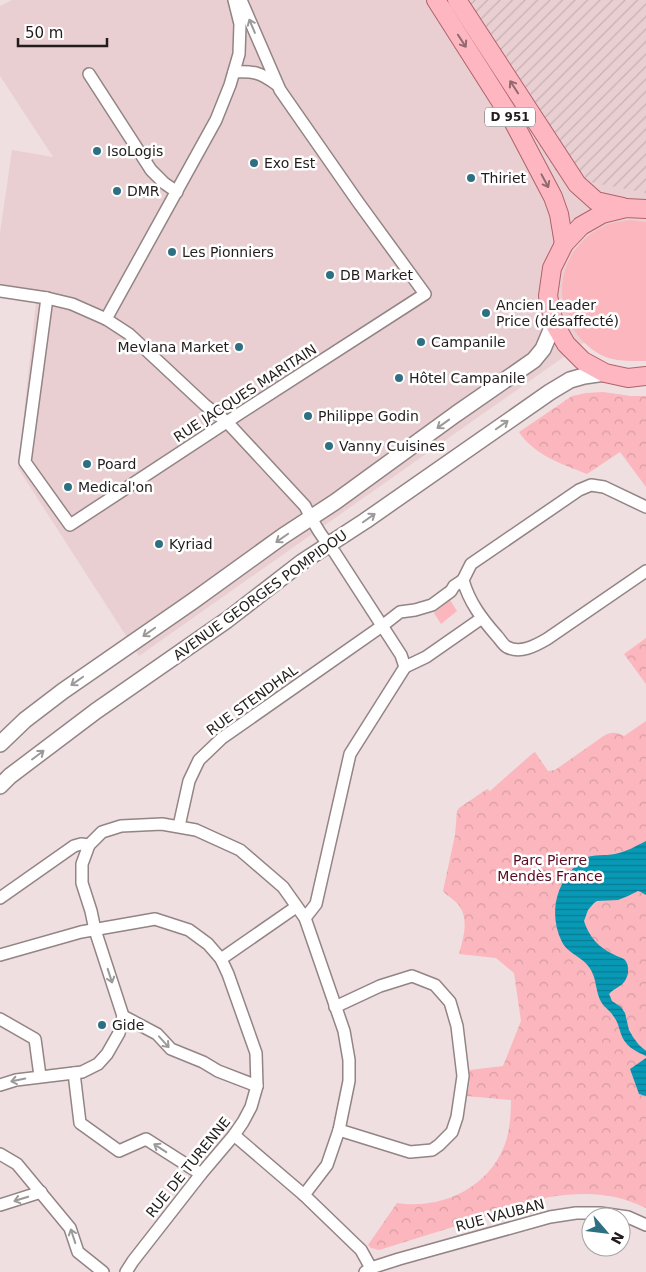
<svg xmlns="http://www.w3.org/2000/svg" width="646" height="1272" font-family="'DejaVu Sans',sans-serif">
  <defs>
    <pattern id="industrial-furrows" width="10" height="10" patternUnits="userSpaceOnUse" patternTransform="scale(1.25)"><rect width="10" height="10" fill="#e9cfd1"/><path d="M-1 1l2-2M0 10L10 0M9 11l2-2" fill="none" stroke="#c8b1b3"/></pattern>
    <pattern id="park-crowns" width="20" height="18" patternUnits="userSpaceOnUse" patternTransform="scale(1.25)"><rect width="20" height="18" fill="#fbb7bd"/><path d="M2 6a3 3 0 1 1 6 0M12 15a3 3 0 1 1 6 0" fill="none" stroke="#d79da2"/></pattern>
    <pattern id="water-rules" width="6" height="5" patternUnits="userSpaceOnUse" patternTransform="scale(1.25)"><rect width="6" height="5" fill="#0799b5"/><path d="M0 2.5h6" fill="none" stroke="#087c92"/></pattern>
  </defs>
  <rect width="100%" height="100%" fill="#f0dfe0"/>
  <polygon fill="#e9cfd1" points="12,0 447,0 559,175 646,193 646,299 139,656 18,468 36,302 0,297 0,233 12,150 53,157 0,76 0,6"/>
  <polygon fill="url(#industrial-furrows)" points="447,0 646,0 646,193 559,176"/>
  <g fill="#fbb7bd">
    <path d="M630,220l16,2v139c-15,0 -31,1 -45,-6 -35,-19 -50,-63 -30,-99 2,-4 6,-8 9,-12 7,-8 18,-16 28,-20 7,-2 15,-3 22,-4z"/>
    <polygon points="450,600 457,611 441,624 434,613"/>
  </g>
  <g fill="url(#park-crowns)">
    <path d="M603,392l28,4h15v91l-26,-35 -33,22c-25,-10 -53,-19 -68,-42l53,-36 14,-3z"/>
    <polygon points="646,638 646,684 624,654"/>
    <path d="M646,721v487c-34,-16 -61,-16 -97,-11l-170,53 -8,-2 -3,-3 29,-42c47,7 96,-17 110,-65 3,-12 4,-25 4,-38l-45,-4 3,-9 1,-17 33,-4 18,-45 -7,-48 -18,-15 -37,-4c4,-16 10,-32 1,-47 -3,-6 -12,-10 -17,-16l12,-56 2,-24 2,-3 28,-19 3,2 43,-38 2,-1 13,19 7,-1 50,-35c8,-3 11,-3 19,1z"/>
  </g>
  <g fill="url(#water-rules)">
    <path d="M646,841v54l-5,-3 -3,-1 -10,5 -10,4 -21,1 -3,2 -6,7 -4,11c5,16 15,27 31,34 3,2 7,2 10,5 4,5 4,13 1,19 -4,8 -12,9 -17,15l3,7 9,6 4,6 4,17 4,7 6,8 7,6v5c-11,-5 -21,-10 -25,-22 -2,-6 -3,-12 -7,-17 -3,-5 -7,-8 -10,-11 -7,-8 -7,-19 -10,-29 -6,-20 -25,-21 -32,-35 -12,-24 -8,-52 9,-71 4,-5 8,-11 14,-13 9,-4 20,-2 30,-4 11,-2 21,-8 31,-13z"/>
    <polygon points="646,1058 646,1096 639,1094 630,1069"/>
  </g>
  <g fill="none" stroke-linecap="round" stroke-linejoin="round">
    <defs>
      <g id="street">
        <path d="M234,72c19,-1 26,0 42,12"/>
        <polyline points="89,74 151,170 164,183 177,192"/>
        <path d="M0,291l47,7 25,6 34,15 23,15 76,71 22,17 78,84c8,17 18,33 30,47l66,102 4,12 -55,87 -34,150 -11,14"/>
        <polyline points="47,298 25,462 70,525 242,412 425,294 358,202 280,90 241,0"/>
        <polyline points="106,319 216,120 230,85 239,54 240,24 234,0"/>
        <path d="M646,507l-42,-20 -13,-2 -12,5 -108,74 -8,16c6,22 19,39 34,56 3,3 6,9 10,11 13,7 28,-1 40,-8l99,-68"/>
        <polyline points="405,667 426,657 482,618"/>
        <polyline points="179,826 189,781 199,760 222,738 382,626 400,612 415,610 432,605 451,591 454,586 463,580"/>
        <polyline points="0,898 74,846 81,844 89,845"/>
        <polyline points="0,955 81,932 155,919 189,930 208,944 221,959 228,974 256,1053 257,1086 251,1107 243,1122 234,1135 201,1174 133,1261 126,1272"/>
        <polyline points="221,959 296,907"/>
        <polyline points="335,1007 380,986 412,976 435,985 450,1002 457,1026 463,1076 457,1117 452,1132 439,1145 432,1150 410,1152 339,1130"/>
        <polyline points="123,1016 157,1034 171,1049 203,1062 218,1071 257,1086"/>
        <polyline points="0,1019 35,1039 40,1076"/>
        <polyline points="74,1073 80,1123 119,1151 146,1139 201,1174"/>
        <polyline points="0,1085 16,1080 82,1072 98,1064 107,1054 119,1033 123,1016 95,930 91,911 82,883 82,864 89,845 102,832 121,826 162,824 196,830 240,850 283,887 305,918 344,1031 349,1060 349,1081 339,1130 327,1165 304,1195"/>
        <polyline points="234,1135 304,1195 361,1250 371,1268"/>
        <polyline points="0,1154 17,1164 70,1228 78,1252 103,1272"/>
        <polyline points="0,1205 41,1192"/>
        <polyline points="365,1272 371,1268 399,1259 550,1217 576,1213 600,1213 628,1217 646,1225"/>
      </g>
      <g id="secondary">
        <polyline points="0,744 25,720 63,691 193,601 283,536 335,502 456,414 534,360 543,349 554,323"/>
        <polyline points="0,786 10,776 96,711 227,620 302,562 365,521 550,392 570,380 584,376 605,373"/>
      </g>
      <g id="primary">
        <polyline points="436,0 513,121 553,197 559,214 564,244"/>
        <polyline points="457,0 577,184 596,201 623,207"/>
        <polyline points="646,209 626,208 602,214 581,226 564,244 552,268 548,296 554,323 566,344 583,361 605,373 628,378 646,376"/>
      </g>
    </defs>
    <use href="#street" stroke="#938485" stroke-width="14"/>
    <use href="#secondary" stroke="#938485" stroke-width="18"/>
    <use href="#primary" stroke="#b0626b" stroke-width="20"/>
    <use href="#street" stroke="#fff" stroke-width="11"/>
    <use href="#secondary" stroke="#fff" stroke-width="15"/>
    <use href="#primary" stroke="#feb7c0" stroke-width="18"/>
  </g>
  <defs><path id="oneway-shaft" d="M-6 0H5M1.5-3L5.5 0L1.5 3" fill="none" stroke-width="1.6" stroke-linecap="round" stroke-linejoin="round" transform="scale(1.25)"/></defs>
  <g stroke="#9c9999">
    <use href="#oneway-shaft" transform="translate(252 26) rotate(-113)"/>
    <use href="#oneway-shaft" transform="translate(443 424) rotate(144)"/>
    <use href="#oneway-shaft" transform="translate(502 425) rotate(-35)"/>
    <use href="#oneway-shaft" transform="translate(369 518) rotate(-35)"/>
    <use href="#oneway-shaft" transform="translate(282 538) rotate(145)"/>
    <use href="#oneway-shaft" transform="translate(149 632) rotate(145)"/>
    <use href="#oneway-shaft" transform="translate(77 681) rotate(145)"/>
    <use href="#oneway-shaft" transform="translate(38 755) rotate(-37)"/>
    <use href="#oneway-shaft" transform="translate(110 976) rotate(72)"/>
    <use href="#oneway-shaft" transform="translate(164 1042) rotate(48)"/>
    <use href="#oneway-shaft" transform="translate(18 1080) rotate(168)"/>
    <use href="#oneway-shaft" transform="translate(160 1148) rotate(-147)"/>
    <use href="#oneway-shaft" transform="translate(21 1199) rotate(163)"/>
    <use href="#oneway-shaft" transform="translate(73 1236) rotate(-108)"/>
  </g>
  <g stroke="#906a6e">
    <use href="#oneway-shaft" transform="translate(462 41) rotate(57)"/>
    <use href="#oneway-shaft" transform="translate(514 87) rotate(-123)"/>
    <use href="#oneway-shaft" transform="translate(545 181) rotate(62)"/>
  </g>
  <g fill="#2d7081" stroke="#fff" stroke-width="2">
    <circle cx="97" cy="151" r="5"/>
    <circle cx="254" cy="163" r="5"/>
    <circle cx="471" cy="178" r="5"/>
    <circle cx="117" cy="191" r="5"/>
    <circle cx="172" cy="252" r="5"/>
    <circle cx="330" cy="275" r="5"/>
    <circle cx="486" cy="313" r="5"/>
    <circle cx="421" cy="342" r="5"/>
    <circle cx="239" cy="347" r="5"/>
    <circle cx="399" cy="378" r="5"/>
    <circle cx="308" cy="416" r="5"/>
    <circle cx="329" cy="446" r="5"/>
    <circle cx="87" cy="464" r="5"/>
    <circle cx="68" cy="487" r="5"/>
    <circle cx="159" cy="544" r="5"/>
    <circle cx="102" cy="1025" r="5"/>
  </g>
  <g text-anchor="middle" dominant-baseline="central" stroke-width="5" stroke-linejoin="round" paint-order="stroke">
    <rect fill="#fff" stroke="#646060" stroke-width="1" x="485" y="107.5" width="50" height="19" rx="4"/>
    <g font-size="12" font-weight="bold" fill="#221c1c">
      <text x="510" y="117">D 951</text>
    </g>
    <g font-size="14" fill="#221c1c" stroke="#fff" text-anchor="start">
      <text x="107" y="151">IsoLogis</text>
      <text x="264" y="163">Exo Est</text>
      <text x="481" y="178">Thiriet</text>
      <text x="127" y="191">DMR</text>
      <text x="182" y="252">Les Pionniers</text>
      <text x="340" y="275">DB Market</text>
      <text x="496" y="305">Ancien Leader<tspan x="496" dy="16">Price (désaffecté)</tspan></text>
      <text x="431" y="342">Campanile</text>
      <text x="229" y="347" text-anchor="end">Mevlana Market</text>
      <text x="409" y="378">Hôtel Campanile</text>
      <text x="318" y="416">Philippe Godin</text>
      <text x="339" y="446">Vanny Cuisines</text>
      <text x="97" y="464">Poard</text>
      <text x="78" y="487">Medical'on</text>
      <text x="169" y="544">Kyriad</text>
      <text x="112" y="1025">Gide</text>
    </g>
    <g font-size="14" fill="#221c1c" stroke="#fff">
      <text transform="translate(245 393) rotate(-33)">RUE JACQUES MARITAIN</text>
      <text transform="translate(260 595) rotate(-36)">AVENUE GEORGES POMPIDOU</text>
      <text transform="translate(252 700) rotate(-36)">RUE STENDHAL</text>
      <text transform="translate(188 1167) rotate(-51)">RUE DE TURENNE</text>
      <text transform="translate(500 1215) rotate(-15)">RUE VAUBAN</text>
    </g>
    <g font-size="14" fill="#5b091f" stroke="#fff">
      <text x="550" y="860">Parc Pierre<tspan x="550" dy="16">Mendès France</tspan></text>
    </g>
  </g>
  <g transform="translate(606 1232) rotate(118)"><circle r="24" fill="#ffffff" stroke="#a7a4a4"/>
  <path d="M0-4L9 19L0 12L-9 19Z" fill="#2d7081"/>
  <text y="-8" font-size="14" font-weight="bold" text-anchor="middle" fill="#221c1c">N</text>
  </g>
  <path d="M18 38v8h89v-8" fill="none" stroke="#221c1c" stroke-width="2.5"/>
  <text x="25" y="38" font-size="15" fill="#221c1c" stroke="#ffffff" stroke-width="4" paint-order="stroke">50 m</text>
</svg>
